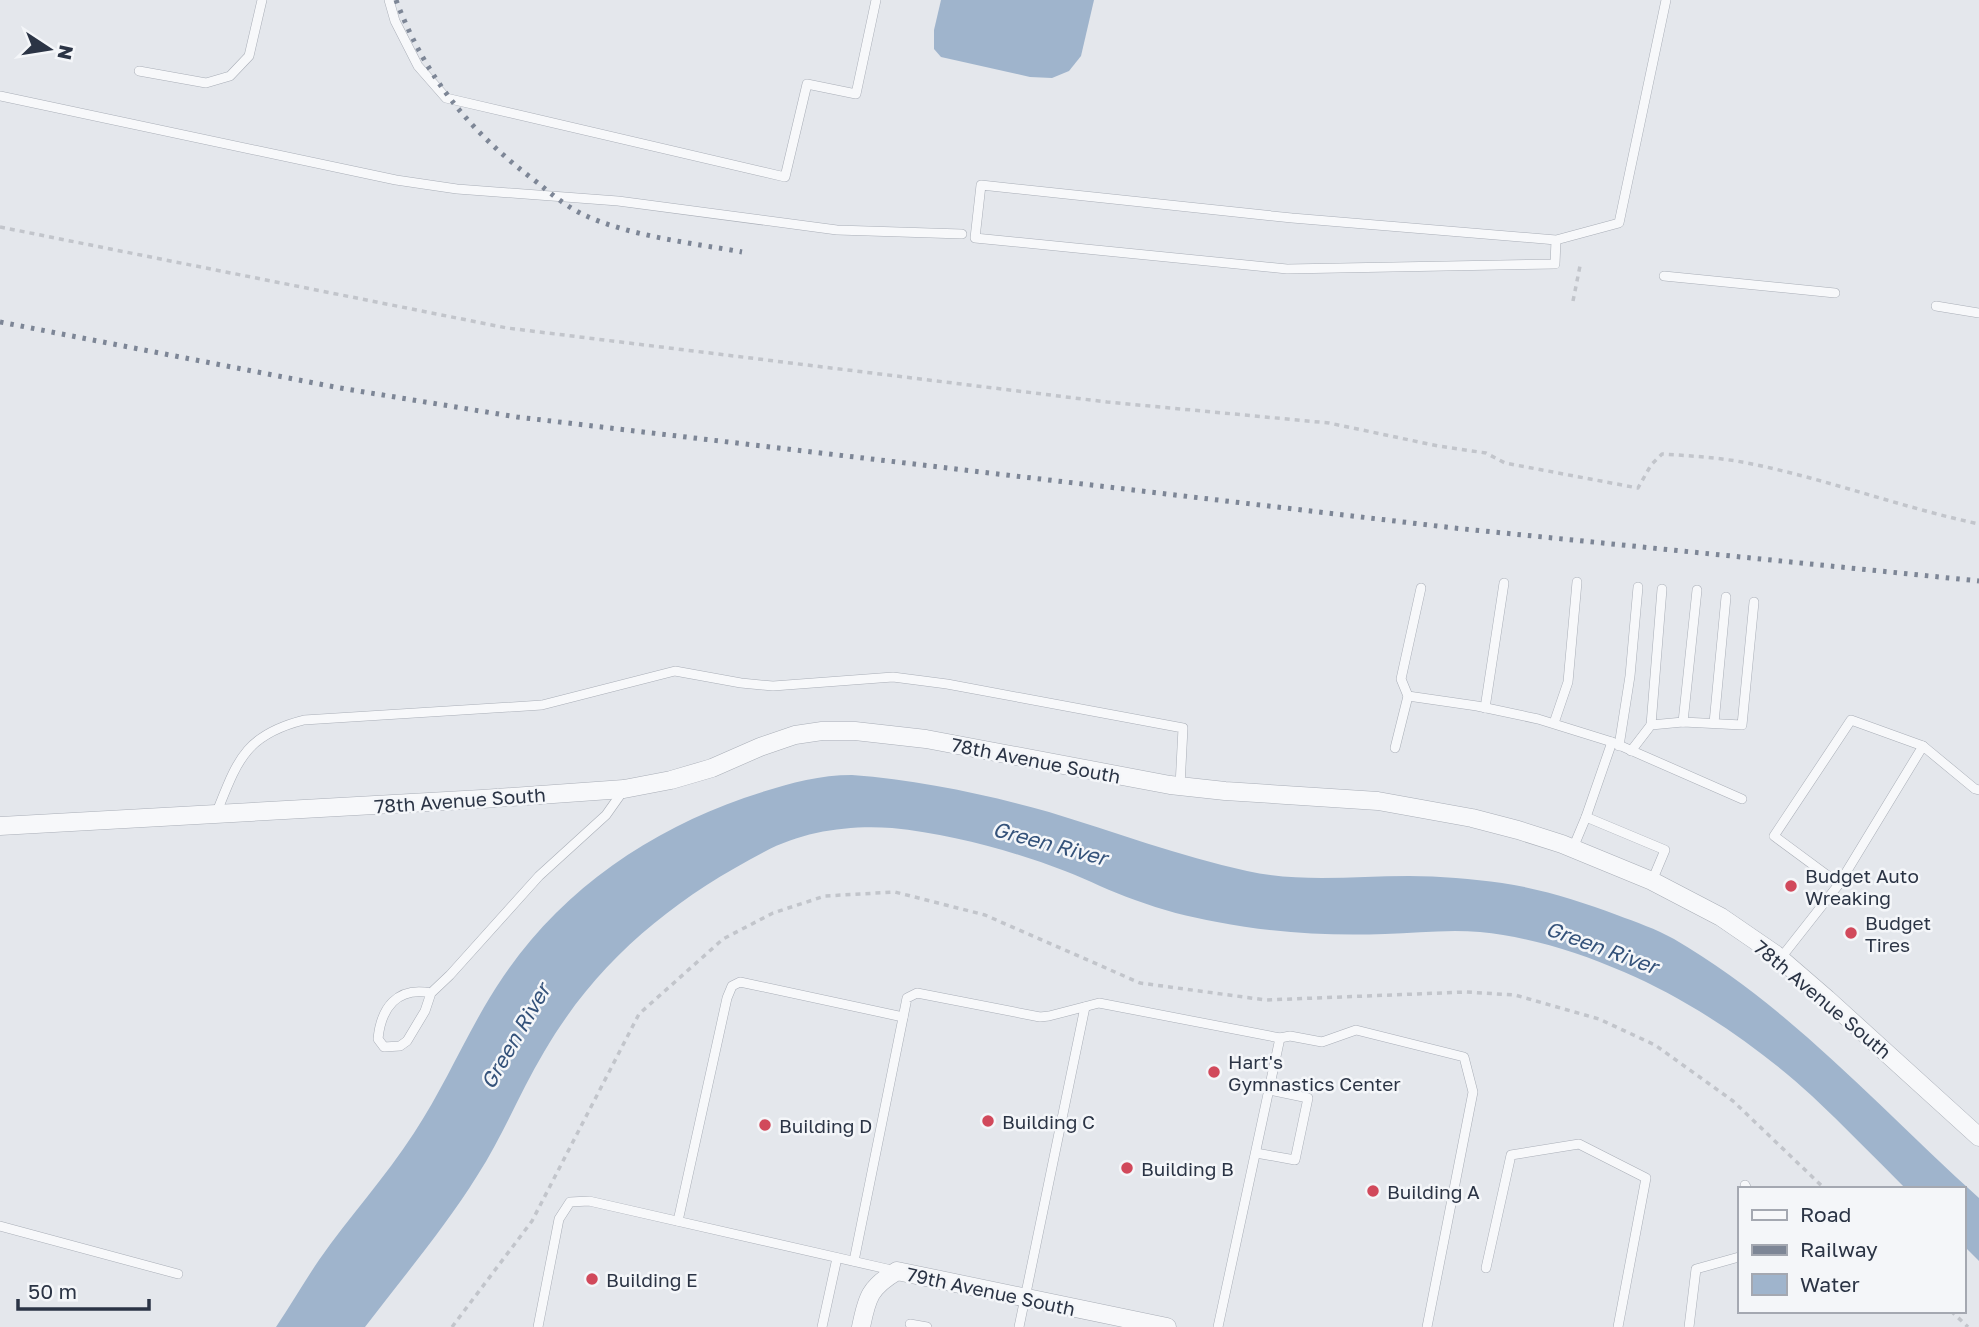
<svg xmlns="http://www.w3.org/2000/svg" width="1979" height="1327" font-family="'Golos Text',sans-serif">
  <rect width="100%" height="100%" fill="#e4e7ec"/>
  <g fill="#9fb4cc">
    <polygon points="941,0 1094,0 1081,56 1069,71 1052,78 1030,77 941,57 934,49 934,30"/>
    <path d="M852,775c66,5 133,19 197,37 66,20 130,44 198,59 54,12 107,5 162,5 31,0 63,3 93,7 40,6 78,18 115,32 19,7 39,14 57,24 117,68 206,170 305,259v63l-16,-16v-56h-57c-31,-31 -62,-63 -94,-93 -52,-48 -122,-96 -188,-124 -46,-20 -94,-35 -144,-40 -32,-3 -63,1 -95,2 -56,2 -112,-1 -168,-12 -28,-5 -55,-12 -82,-22 -24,-8 -46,-20 -70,-29 -55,-21 -114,-37 -173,-43 -43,-3 -89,3 -128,24 -92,48 -167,109 -220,200 -24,40 -41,84 -67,124 -33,53 -74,101 -112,151h-89c15,-22 28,-45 43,-67 30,-43 66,-82 95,-127 33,-50 55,-106 89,-156 58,-86 144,-145 241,-179 36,-12 70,-23 108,-23z"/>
  </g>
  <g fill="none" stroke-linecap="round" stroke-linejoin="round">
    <defs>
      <g id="lane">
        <polyline points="389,0 395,21 418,66 446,98 785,177 807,84 856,94 876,0"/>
        <polyline points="139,71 206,83 230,76 249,56 262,0"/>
        <polyline points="0,96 396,180 457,189 618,201 837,230 962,234"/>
        <polyline points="1556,240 1555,264 1287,269 975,238 981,185 1292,218 1556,240 1619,223 1666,0"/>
        <polyline points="1664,276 1835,293"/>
        <polyline points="1936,306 1979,313"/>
        <polyline points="1408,696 1477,706 1538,719 1612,742 1742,799"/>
        <polyline points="1485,708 1504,583"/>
        <polyline points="1683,722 1697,590"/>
        <polyline points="1554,723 1568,682 1577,582"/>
        <polyline points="1714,723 1726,597"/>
        <polyline points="1651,725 1662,589"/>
        <polyline points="1619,746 1630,676 1638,587"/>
        <polyline points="1395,748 1408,696 1401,679 1421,588"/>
        <polyline points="1631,751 1651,725 1683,722 1742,725 1754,602"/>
        <path d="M216,814c21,-52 28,-79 88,-94l238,-15 133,-34 66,12 32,3 120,-9 54,7 236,44 -3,58"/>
        <polyline points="1586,817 1612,742"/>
        <polyline points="1573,848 1586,817 1665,850 1652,881"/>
        <polyline points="1839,884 1774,836 1851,720 1923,746"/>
        <polyline points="1780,959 1839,884 1923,746 1975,789 1979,790"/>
        <path d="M431,993c-34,-7 -50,15 -53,46l6,8 16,-1 7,-5 18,-30 6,-18 19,-18 89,-99 67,-61 17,-24"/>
        <polyline points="1256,1153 1295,1160 1308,1098 1269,1090"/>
        <polyline points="1745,1185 1747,1189"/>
        <polyline points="678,1221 727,998 732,986 740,982 903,1017"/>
        <polyline points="0,1226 178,1274"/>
        <polyline points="854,1261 907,998 917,993 1040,1017 1049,1016 1099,1003 1280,1038 1290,1036 1322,1042 1356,1030 1464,1057 1473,1092 1427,1327"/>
        <polyline points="1486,1268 1511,1155 1579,1144 1646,1178 1618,1327"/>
        <polyline points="910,1324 927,1327"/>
        <polyline points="538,1327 559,1219 570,1202 589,1201 896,1271"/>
        <polyline points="822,1327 837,1258"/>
        <polyline points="1019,1327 1085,1007"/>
        <polyline points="1218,1327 1280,1038"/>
        <polyline points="1689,1327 1696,1269 1739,1257"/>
      </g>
      <g id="street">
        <polyline points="0,826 482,799 624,789 671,780 712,768 760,747 795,735 822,731 855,731 926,739 1170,785 1225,791 1378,801 1472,818 1518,830 1562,844 1652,881 1721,917 1775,954 1827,999 1979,1137"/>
        <path d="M861,1327c6,-30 9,-40 36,-56l270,56"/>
      </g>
    </defs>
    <use href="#lane" stroke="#a9aeb7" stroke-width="10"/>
    <use href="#street" stroke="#a9aeb7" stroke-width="19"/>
    <g stroke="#c2c5cb" stroke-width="3.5" stroke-dasharray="5 5" stroke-linecap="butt">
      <path d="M0,227l507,101 600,74 222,21 109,23 48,7 19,10 133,25 13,-23 11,-11c32,2 64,4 95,11 75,16 147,43 222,59"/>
      <polyline points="1573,301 1580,266"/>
      <polyline points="1951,1311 1968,1327"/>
      <polyline points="452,1327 532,1221 639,1014 723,939 773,913 825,896 895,892 985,915 1140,983 1266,1000 1466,992 1515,995 1599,1019 1655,1045 1733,1101 1825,1189"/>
    </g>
    <use href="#lane" stroke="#f7f8fa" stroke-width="9"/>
    <use href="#street" stroke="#f7f8fa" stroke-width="18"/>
    <g stroke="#7d8696" stroke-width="5" stroke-dasharray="3.5 7" stroke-linecap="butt">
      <path d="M396,0c30,79 75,133 142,183 13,11 28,23 44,31 46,22 110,29 160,38"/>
      <polyline points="0,322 340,388 517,417 1454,528 1979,581"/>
    </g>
  </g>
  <g fill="#d1495b" stroke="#f4f6f9" stroke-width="2.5">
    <circle cx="1791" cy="886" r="7"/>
    <circle cx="1851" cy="933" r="7"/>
    <circle cx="1214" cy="1072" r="7"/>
    <circle cx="988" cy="1121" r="7"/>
    <circle cx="765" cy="1125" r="7"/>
    <circle cx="1127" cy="1168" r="7"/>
    <circle cx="1373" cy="1191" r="7"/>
    <circle cx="592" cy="1279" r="7"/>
  </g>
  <g text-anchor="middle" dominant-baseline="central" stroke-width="5" stroke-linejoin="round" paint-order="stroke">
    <g font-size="19" fill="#2b3445" stroke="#f4f6f9">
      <text transform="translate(1036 760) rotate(11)">78th Avenue South</text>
      <text transform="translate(460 800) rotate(-4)">78th Avenue South</text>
      <text transform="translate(1823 999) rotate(40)">78th Avenue South</text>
      <text transform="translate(991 1291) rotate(12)">79th Avenue South</text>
    </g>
    <g font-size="19" fill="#2b3445" stroke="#f4f6f9" text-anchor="start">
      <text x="1805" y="875">Budget Auto<tspan x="1805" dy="22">Wreaking</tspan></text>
      <text x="1865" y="922">Budget<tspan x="1865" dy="22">Tires</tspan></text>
      <text x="1228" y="1061">Hart's<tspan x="1228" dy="22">Gymnastics Center</tspan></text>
      <text x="1002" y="1121">Building C</text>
      <text x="779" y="1125">Building D</text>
      <text x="1141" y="1168">Building B</text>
      <text x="1387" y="1191">Building A</text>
      <text x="606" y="1279">Building E</text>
    </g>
    <g font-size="21" font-style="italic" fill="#34527a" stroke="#f4f6f9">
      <text transform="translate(1050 843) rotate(15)">Green River</text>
      <text transform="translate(1602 947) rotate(20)">Green River</text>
      <text transform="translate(515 1036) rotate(-60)">Green River</text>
    </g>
  </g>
  <rect x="1738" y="1187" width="228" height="126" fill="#f4f6f9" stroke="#a4a8b1" stroke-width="2"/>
  <rect x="1752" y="1210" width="35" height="10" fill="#f7f8fa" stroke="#a4a8b1" stroke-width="2"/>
  <text x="1800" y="1222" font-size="21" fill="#2b3445">Road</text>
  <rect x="1752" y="1245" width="35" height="10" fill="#7d8696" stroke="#a4a8b1" stroke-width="2"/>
  <text x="1800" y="1257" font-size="21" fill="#2b3445">Railway</text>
  <rect x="1752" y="1274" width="35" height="21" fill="#9fb4cc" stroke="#a4a8b1" stroke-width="2"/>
  <text x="1800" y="1292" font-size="21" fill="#2b3445">Water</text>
  <g transform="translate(49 49) rotate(102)" stroke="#f4f6f9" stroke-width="5" paint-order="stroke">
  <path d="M0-5L12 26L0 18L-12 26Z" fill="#2b3445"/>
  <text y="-10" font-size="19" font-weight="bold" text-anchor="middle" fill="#2b3445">N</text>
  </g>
  <path d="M18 1299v10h131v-10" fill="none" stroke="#2b3445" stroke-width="3.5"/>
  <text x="28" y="1299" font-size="21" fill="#2b3445" stroke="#f4f6f9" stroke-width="5" paint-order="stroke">50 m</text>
</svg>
